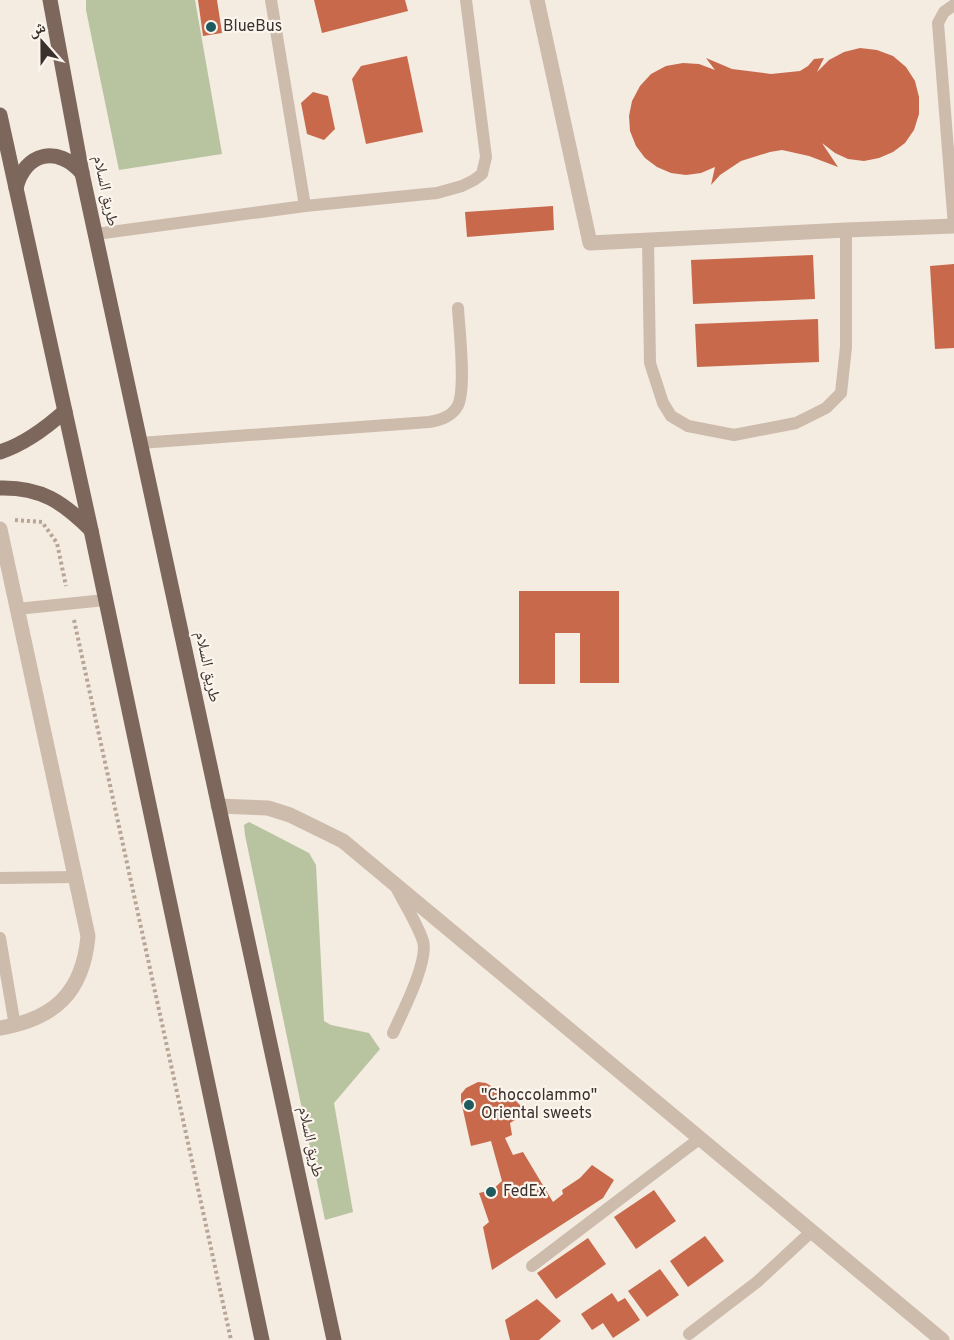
<svg xmlns="http://www.w3.org/2000/svg" width="954" height="1340" font-family="Overpass,'Noto Naskh Arabic',sans-serif">
  <rect width="100%" height="100%" fill="#f4ebe1"/>
  <g fill="#b8c4a0">
    <polygon points="86,0 195,0 222,154 119,170 86,10"/>
    <polygon points="249,822 309,853 316,865 324,1021 331,1025 369,1033 380,1049 334,1103 353,1212 325,1220 245,835 244,825"/>
  </g>
  <g fill="#c8694b">
    <polygon points="198,0 217,0 222,33 203,36"/>
    <polygon points="314,0 405,0 408,11 322,33"/>
    <polygon points="860,48 877,50 893,56 906,67 915,81 919,97 919,114 914,130 905,143 893,152 879,158 864,161 848,159 835,153 822,143 838,167 809,156 782,150 770,152 741,161 720,175 711,185 715,167 701,173 686,175 671,173 657,167 645,158 636,146 630,131 629,116 632,101 640,86 651,74 666,66 683,63 699,64 715,70 706,58 732,69 771,74 800,71 808,66 814,59 824,58 817,72 829,60 844,52"/>
    <polygon points="407,56 423,132 366,144 352,79 361,66"/>
    <polygon points="313,92 328,96 335,129 324,140 307,134 301,103"/>
    <polygon points="553,206 554,230 467,237 465,212"/>
    <polygon points="813,255 815,299 693,304 691,260"/>
    <polygon points="954,264 954,348 935,349 930,266"/>
    <polygon points="818,319 819,362 697,367 695,324"/>
    <polygon points="519,591 619,591 619,683 580,683 580,633 555,633 555,684 519,684"/>
    <polygon points="478,1082 486,1083 515,1100 522,1107 522,1116 510,1123 512,1135 505,1138 513,1155 523,1152 553,1202 563,1194 562,1190 580,1178 592,1165 614,1180 603,1198 492,1270 483,1227 489,1222 479,1193 492,1190 502,1181 491,1141 471,1146 461,1101 461,1094 466,1088"/>
    <polygon points="654,1190 676,1221 636,1249 614,1217"/>
    <polygon points="705,1236 724,1261 688,1287 670,1261"/>
    <polygon points="588,1238 606,1264 556,1299 537,1273"/>
    <polygon points="660,1269 679,1295 647,1317 628,1291"/>
    <polygon points="612,1293 618,1302 625,1298 640,1320 613,1338 603,1323 592,1330 581,1314"/>
    <polygon points="537,1299 561,1321 539,1340 510,1340 505,1320"/>
  </g>
  <g fill="none" stroke-linecap="round" stroke-linejoin="round">
    <g stroke="#b9a596" stroke-width="4" stroke-dasharray="3 3" stroke-linecap="butt">
      <polyline points="15,520 42,522 57,543 66,586"/>
      <polyline points="74,620 231,1340"/>
    </g>
    <g stroke="#cdbbac" stroke-width="12">
      <polyline points="271,0 305,206"/>
      <polyline points="954,5 944,12 938,23 954,226"/>
      <polyline points="96,234 305,206 437,193 462,186 474,180 482,174 486,157 466,0"/>
      <polyline points="648,240 650,363 663,403 671,416 688,426 734,435 796,423 826,408 841,393 846,347 846,230"/>
      <path d="M140,443l289,-21c11,-2 22,-5 28,-15 10,-15 2,-79 1,-99"/>
      <polyline points="17,609 105,600"/>
      <polyline points="0,878 75,877"/>
      <polyline points="0,938 15,1026"/>
      <path d="M393,1033c9,-20 36,-72 30,-92 -6,-18 -18,-36 -27,-54"/>
      <polyline points="532,1266 699,1139"/>
      <polyline points="689,1334 757,1282 811,1232"/>
    </g>
    <g stroke="#cdbbac" stroke-width="15">
      <polyline points="537,0 590,243 846,230 954,226"/>
      <path d="M0,529l88,407c-5,57 -34,83 -88,92"/>
      <polyline points="218,806 268,808 290,815 343,841 942,1340"/>
    </g>
    <g stroke="#7d675c" stroke-width="15">
      <polyline points="50,0 82,173 334,1340"/>
      <polyline points="0,115 91,530 262,1340"/>
      <path d="M16,188c9,-36 42,-43 66,-15"/>
      <path d="M0,452c25,-8 46,-24 65,-41"/>
      <path d="M0,488c41,-1 63,14 91,42"/>
    </g>
  </g>
  <g fill="#1f5a5e" stroke="#fbf5ee" stroke-width="2">
    <circle cx="211" cy="27" r="6"/>
    <circle cx="469" cy="1105" r="6"/>
    <circle cx="491" cy="1192" r="6"/>
  </g>
  <g text-anchor="middle" dominant-baseline="central" stroke-width="4.5" stroke-linejoin="round" paint-order="stroke">
    <g font-size="16" fill="#3b302b" stroke="#fbf5ee" text-anchor="start">
      <text x="223" y="27">BlueBus</text>
      <text x="481" y="1096">"Choccolammo"<tspan x="481" dy="18">Oriental sweets</tspan></text>
      <text x="503" y="1192">FedEx</text>
    </g>
    <g font-size="16" fill="#3b302b" stroke="#fbf5ee">
      <text transform="translate(105 191) rotate(78)">طريق السلام</text>
      <text transform="translate(207 667) rotate(78)">طريق السلام</text>
      <text transform="translate(310 1142) rotate(78)">طريق السلام</text>
    </g>
  </g>
  <g transform="translate(42 42) rotate(339)" stroke="#fbf5ee" stroke-width="4.5" paint-order="stroke">
  <path d="M0-4.5L10 22L0 15L-10 22Z" fill="#3b302b"/>
  <text y="-9" font-size="16" font-weight="bold" text-anchor="middle" fill="#3b302b">ش</text>
  </g>
</svg>
